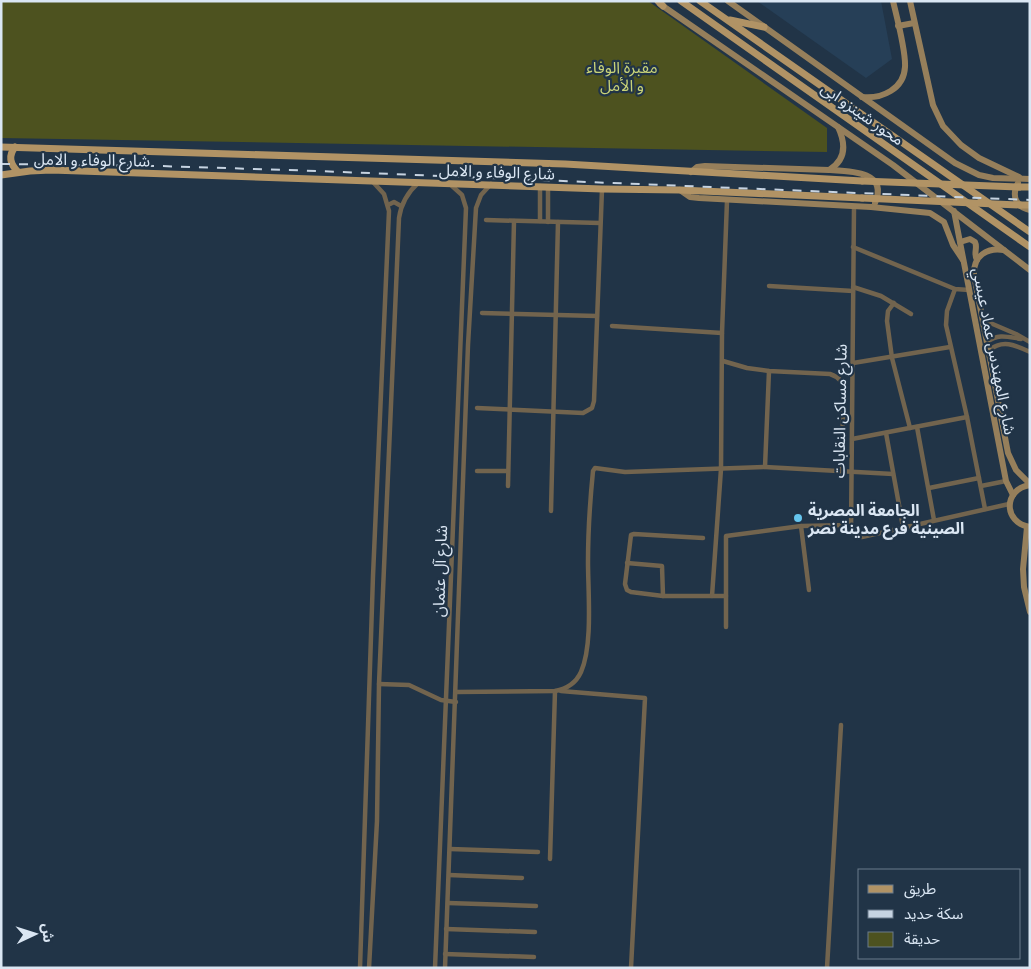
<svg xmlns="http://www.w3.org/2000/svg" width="1031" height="969" font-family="'Exo 2','Noto Sans Arabic',sans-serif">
  <rect width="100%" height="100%" fill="#213447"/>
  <polygon fill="#263f57" points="757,1 881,1 892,59 866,78"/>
  <polygon fill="#4d521f" points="1,1 648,1 827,128 827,152 1,138"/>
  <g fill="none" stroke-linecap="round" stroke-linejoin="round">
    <g stroke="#72644e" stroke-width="4.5">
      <polyline points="540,186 540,221"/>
      <polyline points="548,187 548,222"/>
      <polyline points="388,205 394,202 401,206"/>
      <polyline points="854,207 851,532 856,536 862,537 1009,504"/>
      <polyline points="486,220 600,223"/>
      <polyline points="853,247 955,289 969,290"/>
      <polyline points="769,286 853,291"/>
      <polyline points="853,287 881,296 911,314"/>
      <polyline points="955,289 947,311 946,325 967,417 985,509"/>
      <polyline points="894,303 888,311 887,321 892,358 910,428"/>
      <polyline points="482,313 597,316"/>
      <polyline points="983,316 988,322 1016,334 1030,342"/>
      <polyline points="612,326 722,333"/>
      <path d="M987,342c12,-9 21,-5 34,-3"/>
      <path d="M989,350c14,-11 26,-5 41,2"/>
      <path d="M723,361l24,7 22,3 61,3c9,3 14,8 14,17l-3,80"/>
      <polyline points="853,363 950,347"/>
      <polyline points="477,408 583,413 592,408 594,401 602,189"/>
      <polyline points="917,427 934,520"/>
      <polyline points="886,433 903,527"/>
      <polyline points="852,439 967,417"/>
      <polyline points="765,467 769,371"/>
      <polyline points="477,471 508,471"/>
      <polyline points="508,486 514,221"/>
      <polyline points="981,486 1006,481"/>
      <polyline points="929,488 979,478"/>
      <polyline points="551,511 558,222"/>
      <polyline points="801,526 809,590"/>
      <polyline points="703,538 634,534 631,535 625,584 627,590 631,592 663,596 712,596 721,469 722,333 727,201"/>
      <polyline points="627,563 662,566 663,596"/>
      <polyline points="712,596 726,596"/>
      <polyline points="726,627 726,536 801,526 851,525"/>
      <polyline points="379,684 409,685 441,700 456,702"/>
      <polyline points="561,691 645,698 631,968"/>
      <path d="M456,692l99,-1c11,-2 21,-8 26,-19 12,-27 7,-80 7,-110 0,-30 2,-61 5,-91l2,-3 30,4 140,-5 128,7"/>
      <polyline points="450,849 538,852"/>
      <polyline points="550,859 555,691"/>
      <polyline points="449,875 522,878"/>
      <polyline points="448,903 536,906"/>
      <polyline points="446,929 535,932"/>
      <polyline points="445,954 534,957"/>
      <polyline points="360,968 373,576 389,211 384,194 373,182"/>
      <path d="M369,968l8,-147 2,-137 20,-466c2,-14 8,-25 19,-35"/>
      <polyline points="435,968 466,208 462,195 451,185"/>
      <polyline points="445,968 468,345 476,208 481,195 491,184"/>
      <polyline points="827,968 841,725"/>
    </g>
    <g stroke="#967f5b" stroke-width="6">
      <polyline points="728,1 955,163 979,175 993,178 1030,179"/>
      <polyline points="910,1 933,105 943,126 961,145 979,158 1019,177"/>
      <polyline points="660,4 893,165 1030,270"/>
      <polyline points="898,26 914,23"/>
      <path d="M862,97c20,2 42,-8 43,-30 1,-16 -8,-49 -12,-66"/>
      <path d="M830,170c19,1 59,1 45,33"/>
      <path d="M691,172l6,-5 8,-1 124,4c17,-10 17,-26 9,-43"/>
      <path d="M1018,183c-7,13 -2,24 12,27"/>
      <polyline points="680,190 690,197 699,198 871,207 930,213 944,222 953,245 963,260"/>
      <polyline points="954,211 1006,481 1013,495"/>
      <path d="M960,242l10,-3 5,3c3,6 -2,11 2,18"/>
      <path d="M1004,250c-17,-3 -31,6 -30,25l34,178 8,17 14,14"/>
      <path d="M1030,485c-27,4 -27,38 0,42"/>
      <polyline points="1027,527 1023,569 1024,587 1030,612"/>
    </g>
    <g stroke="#b19365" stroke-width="7">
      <polyline points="658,1 663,6"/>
      <polyline points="681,1 1030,247"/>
      <polyline points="700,1 1030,232"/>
      <polyline points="730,20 764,27"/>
      <polyline points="1,147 565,164 862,181"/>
      <path d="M15,147c-7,9 -5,17 3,25"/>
      <polyline points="1,175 30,171 51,170 602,189 680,190 862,198"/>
      <polyline points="1019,187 1030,187"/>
      <polyline points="1020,205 1030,205"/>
    </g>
    <polyline stroke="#c6d3e1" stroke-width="2" stroke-dasharray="9 9" stroke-linecap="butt" points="1,164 160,166 318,171 1030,200"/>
    <g stroke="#b19365" stroke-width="7">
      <polyline points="862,181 1019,187"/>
      <polyline points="862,198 1020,205"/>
    </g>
  </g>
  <circle fill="#65c5ee" stroke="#213447" stroke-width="2" cx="798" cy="518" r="5"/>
  <g text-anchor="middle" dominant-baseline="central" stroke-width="4.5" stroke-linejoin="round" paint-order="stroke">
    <g font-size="16" fill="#c8d278" stroke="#213447">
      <text x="622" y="66">مقبرة الوفاء<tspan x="622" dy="18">و الأمل</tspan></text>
    </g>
    <g font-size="16" fill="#dae6f3" stroke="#213447">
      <text transform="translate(863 113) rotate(35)">محور شينزو ابى</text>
      <text transform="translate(92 159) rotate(1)">شارع الوفاء و الامل</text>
      <text transform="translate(497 171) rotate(2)">شارع الوفاء و الامل</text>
      <text transform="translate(995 351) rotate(79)">شارع المهندس عماد عيسي</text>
      <text transform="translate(839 411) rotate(-89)">شارع مساكن النقابات</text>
      <text transform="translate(439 571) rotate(-88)">شارع آل عثمان</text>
    </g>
    <g font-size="16" font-weight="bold" fill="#dae6f3" stroke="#213447" text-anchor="start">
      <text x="808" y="509">الجامعة المصرية<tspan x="808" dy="18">الصينية فرع مدينة نصر</tspan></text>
    </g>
  </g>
  <rect width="1031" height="969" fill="none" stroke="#dae6f3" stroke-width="5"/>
  <rect x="858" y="869" width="162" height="90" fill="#213447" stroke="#6b7b8c"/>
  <rect x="868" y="885" width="25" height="8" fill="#b19365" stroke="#6b7b8c"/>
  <text x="904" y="894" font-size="15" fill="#dae6f3">طريق</text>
  <rect x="868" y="910" width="25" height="8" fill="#c6d3e1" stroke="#6b7b8c"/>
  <text x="904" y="919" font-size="15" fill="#dae6f3">سكة حديد</text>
  <rect x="868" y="932" width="25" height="15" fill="#4d521f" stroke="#6b7b8c"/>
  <text x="904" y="944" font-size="15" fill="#dae6f3">حديقة</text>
  <g transform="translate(35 934) rotate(86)" stroke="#213447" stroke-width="4" paint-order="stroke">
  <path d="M0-4L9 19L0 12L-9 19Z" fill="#dae6f3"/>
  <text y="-8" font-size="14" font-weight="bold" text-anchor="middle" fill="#dae6f3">ش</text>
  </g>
</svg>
